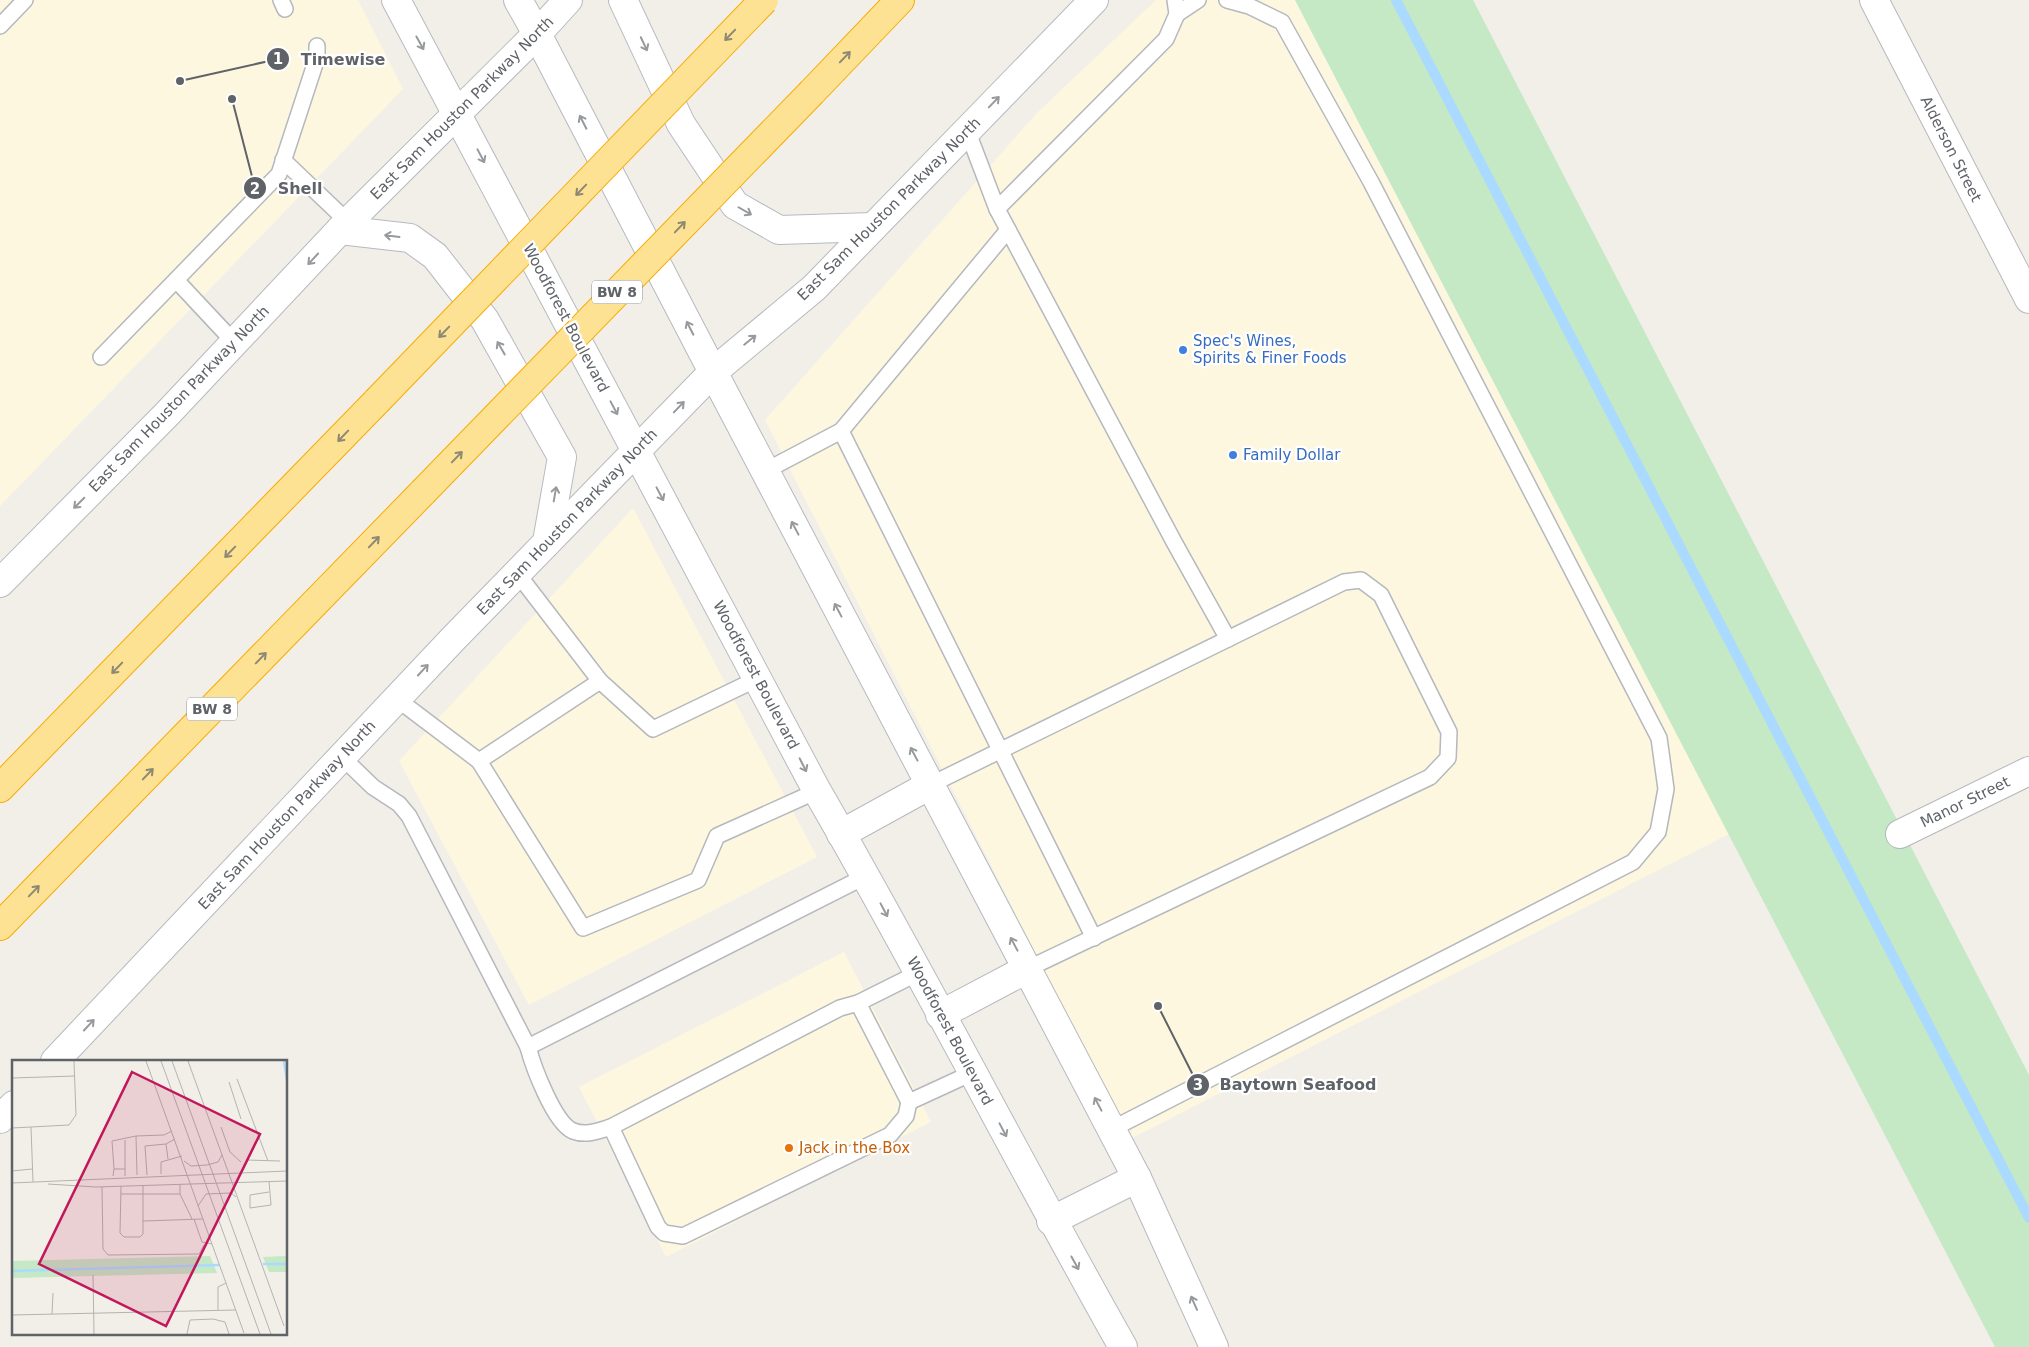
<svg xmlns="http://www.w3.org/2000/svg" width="2029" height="1347" font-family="'DejaVu Sans',sans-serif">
  <rect width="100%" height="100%" fill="#f1efe8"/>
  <g fill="#fef7e0">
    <polygon points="0,0 358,0 403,89 0,506"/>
    <polygon points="1156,0 1295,0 1729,834 1130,1139 765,420 1037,113"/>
    <polygon points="633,508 817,857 529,1005 399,761"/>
    <polygon points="844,952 931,1122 666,1257 579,1087"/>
  </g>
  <polygon fill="#c5e8c5" points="1295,0 1473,0 2029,1075 2029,1347 1995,1347"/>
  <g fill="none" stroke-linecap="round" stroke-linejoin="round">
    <polyline stroke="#aadaff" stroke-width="10" points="1396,0 2029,1218"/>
    <defs>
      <g id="service">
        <polyline points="281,0 285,9"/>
        <polyline points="1177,14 1198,0"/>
        <polyline points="0,26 25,0"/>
        <polyline points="967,130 997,209 1174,542 1228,639"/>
        <polyline points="283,160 348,222"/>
        <polyline points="997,209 1166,39 1177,14 1175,0"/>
        <polyline points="176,280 234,342"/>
        <polyline points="101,357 279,174 317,58 317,46"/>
        <polyline points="841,431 1094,938"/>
        <polyline points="765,471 841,431 1008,230"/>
        <polyline points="517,573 600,681 653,729 759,678"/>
        <polyline points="397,699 479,761 583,928 698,880 717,836 817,791"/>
        <polyline points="342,757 373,787 399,804 409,816 528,1047 866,876"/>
        <polyline points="479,761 600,681"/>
        <polyline points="930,785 1344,582 1361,580 1381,595 1449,732 1448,758 1430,777 1027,969"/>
        <polyline points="918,973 858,1003 909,1102 972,1073"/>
        <path d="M528,1047c5,19 26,76 45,84 13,5 25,0 38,-4l229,-119 18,-5"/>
        <polyline points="611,1127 658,1227 664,1233 683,1236 890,1135 906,1116 909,1102"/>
        <polyline points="1112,1129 1633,862 1658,832 1666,789 1659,738 1371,182 1282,22 1249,6 1227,0"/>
      </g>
      <polyline id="minor" points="1900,834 2029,771"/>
      <polyline id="tertiary" points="1874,0 2029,299"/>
      <g id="secondary">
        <path d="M396,0l421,791c106,183 202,372 306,556"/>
        <polyline points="518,0 537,34 713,372 1137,1178 1214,1347"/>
        <polyline points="623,0 681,124 735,205 779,230 873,227"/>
        <polyline points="340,230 410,238 435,256 485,320 562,457 547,542"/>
        <polyline points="0,583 168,413 340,230 537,34 568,0"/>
        <polyline points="841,834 930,785"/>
        <polyline points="940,1015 1027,969"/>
        <polyline points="55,1061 453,639 713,372 814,288 1094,0"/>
        <polyline points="0,1119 14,1105"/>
        <polyline points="1051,1221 1137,1178"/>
      </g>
      <g id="motorway">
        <polyline points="812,92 900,0"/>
        <polyline points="0,788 377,401"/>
        <polyline points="0,926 423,492"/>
      </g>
    </defs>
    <use href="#service" stroke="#b5b8bc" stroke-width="18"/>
    <use href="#minor" stroke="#b5b8bc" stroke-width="30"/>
    <use href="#tertiary" stroke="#b5b8bc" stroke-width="30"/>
    <use href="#secondary" stroke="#b6babf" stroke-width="30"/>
    <use href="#motorway" stroke="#f9ab00" stroke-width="30"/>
    <use href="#service" stroke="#fff" stroke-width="15"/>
    <use href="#minor" stroke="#fff" stroke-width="28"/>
    <use href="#tertiary" stroke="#fff" stroke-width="28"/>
    <use href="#secondary" stroke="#fff" stroke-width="28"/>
    <use href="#motorway" stroke="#fde293" stroke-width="28"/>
    <defs>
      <g id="motorway-bridge">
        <polyline points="377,401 764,0"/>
        <polyline points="423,492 812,92"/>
      </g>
    </defs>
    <use href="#motorway-bridge" stroke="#f9ab00" stroke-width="30" stroke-linecap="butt"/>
    <use href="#motorway-bridge" stroke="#fde293" stroke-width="28"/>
  </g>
  <defs><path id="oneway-shaft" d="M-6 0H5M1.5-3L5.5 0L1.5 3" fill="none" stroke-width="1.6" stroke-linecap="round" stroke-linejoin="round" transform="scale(1.25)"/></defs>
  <g stroke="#8e8975">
    <use href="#oneway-shaft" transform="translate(730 35) rotate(134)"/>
    <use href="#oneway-shaft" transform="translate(845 57) rotate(-46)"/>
    <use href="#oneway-shaft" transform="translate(581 190) rotate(134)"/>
    <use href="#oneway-shaft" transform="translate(680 227) rotate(-46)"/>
    <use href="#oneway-shaft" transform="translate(444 332) rotate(134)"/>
    <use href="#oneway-shaft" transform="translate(343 436) rotate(134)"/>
    <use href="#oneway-shaft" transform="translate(457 457) rotate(-46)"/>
    <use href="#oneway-shaft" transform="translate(374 542) rotate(-46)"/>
    <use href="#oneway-shaft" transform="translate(230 552) rotate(134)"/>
    <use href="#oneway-shaft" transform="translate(261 658) rotate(-46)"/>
    <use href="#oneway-shaft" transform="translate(117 668) rotate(134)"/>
    <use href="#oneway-shaft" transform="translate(148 774) rotate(-46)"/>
    <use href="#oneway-shaft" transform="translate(34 891) rotate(-46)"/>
  </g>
  <g stroke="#979a9d">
    <use href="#oneway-shaft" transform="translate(420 43) rotate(61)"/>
    <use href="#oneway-shaft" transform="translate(644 44) rotate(65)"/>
    <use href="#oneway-shaft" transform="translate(994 102) rotate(-46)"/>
    <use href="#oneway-shaft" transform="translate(583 122) rotate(-117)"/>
    <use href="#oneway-shaft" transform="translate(481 156) rotate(62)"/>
    <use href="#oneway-shaft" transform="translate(745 211) rotate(30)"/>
    <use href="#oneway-shaft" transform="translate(392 236) rotate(-173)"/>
    <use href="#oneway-shaft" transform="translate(313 259) rotate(133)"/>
    <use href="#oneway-shaft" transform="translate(690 328) rotate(-117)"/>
    <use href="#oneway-shaft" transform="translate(750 340) rotate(-39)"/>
    <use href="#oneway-shaft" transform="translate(501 348) rotate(-120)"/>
    <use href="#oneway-shaft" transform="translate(679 407) rotate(-46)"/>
    <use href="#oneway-shaft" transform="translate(614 408) rotate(62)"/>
    <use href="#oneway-shaft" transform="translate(555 494) rotate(-80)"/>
    <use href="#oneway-shaft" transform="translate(660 494) rotate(62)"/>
    <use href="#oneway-shaft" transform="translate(79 503) rotate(135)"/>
    <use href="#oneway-shaft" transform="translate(795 528) rotate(-118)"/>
    <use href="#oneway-shaft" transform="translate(838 610) rotate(-118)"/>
    <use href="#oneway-shaft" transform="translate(423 670) rotate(-47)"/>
    <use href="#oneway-shaft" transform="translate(914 754) rotate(-118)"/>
    <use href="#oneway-shaft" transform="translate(803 765) rotate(63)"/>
    <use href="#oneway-shaft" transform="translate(884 910) rotate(62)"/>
    <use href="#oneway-shaft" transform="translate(1014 944) rotate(-118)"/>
    <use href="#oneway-shaft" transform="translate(89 1025) rotate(-47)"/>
    <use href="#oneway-shaft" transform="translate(1098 1104) rotate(-118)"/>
    <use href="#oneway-shaft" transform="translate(1003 1130) rotate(62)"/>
    <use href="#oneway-shaft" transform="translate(1075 1263) rotate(61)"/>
    <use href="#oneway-shaft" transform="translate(1194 1303) rotate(-114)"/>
  </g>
  <g fill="#3f7fe0" stroke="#fff" stroke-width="2">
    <circle cx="1183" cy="350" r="5"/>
    <circle cx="1233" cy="455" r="5"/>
  </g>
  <circle fill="#e8710a" stroke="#fff" stroke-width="2" cx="789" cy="1148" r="5"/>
  <g text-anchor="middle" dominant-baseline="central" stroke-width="4.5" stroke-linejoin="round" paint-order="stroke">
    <g fill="#fff" stroke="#8f9295" stroke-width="1">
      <rect x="592" y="280.5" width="50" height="23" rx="4"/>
      <rect x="187" y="697.5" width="50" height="23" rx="4"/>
    </g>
    <g font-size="14" font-weight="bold" fill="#5f6368">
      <text x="617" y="292">BW 8</text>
      <text x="212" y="709">BW 8</text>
    </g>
    <g font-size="15" fill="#5f6368" stroke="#fff">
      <text transform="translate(462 108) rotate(-45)">East Sam Houston Parkway North</text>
      <text transform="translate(1951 149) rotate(63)">Alderson Street</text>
      <text transform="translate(889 209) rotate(-45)">East Sam Houston Parkway North</text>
      <text transform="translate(566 318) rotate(62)">Woodforest Boulevard</text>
      <text transform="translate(179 399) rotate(-46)">East Sam Houston Parkway North</text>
      <text transform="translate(567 522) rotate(-46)">East Sam Houston Parkway North</text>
      <text transform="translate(756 675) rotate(62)">Woodforest Boulevard</text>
      <text transform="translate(1965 802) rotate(-26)">Manor Street</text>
      <text transform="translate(287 815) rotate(-47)">East Sam Houston Parkway North</text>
      <text transform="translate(950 1031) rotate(62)">Woodforest Boulevard</text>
    </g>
    <g font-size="15" fill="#366cbe" stroke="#fff" text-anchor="start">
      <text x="1193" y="341">Spec's Wines,<tspan x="1193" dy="17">Spirits &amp; Finer Foods</tspan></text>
      <text x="1243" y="455">Family Dollar</text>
    </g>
    <g font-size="15" fill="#c56008" stroke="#fff" text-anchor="start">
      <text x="799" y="1148">Jack in the Box</text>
    </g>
  </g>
  <g transform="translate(12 1060)">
    <rect width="275" height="275" fill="#f1efe8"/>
    <path d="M198,196l7,17 -205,5v-17zM275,196v16h-18l-6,-15z" fill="#c5e8c5"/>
    <path fill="none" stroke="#aadaff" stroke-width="2.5" d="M272,1l3,19M251,204h24M0,211l207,-6"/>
    <path fill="none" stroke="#b3b3b1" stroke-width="1" d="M134,1l98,272M149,1l99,273M160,1l99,273M176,1l96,265M0,18l63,-2M225,19l31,82M217,22l12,37M19,67l2,55M209,67l9,25 11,10M0,68l57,-3 7,-10 -2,-54M113,80v29M154,84l2,15M234,100l34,1M172,101l7,5 16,-1 11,-3 4,-7M102,109l-2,-28 24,-5M0,111l20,-2M149,114v-12l21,-6M125,115l-1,-39 28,-1 8,-4M135,115l-2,-29 21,-2 9,-5M101,116l1,-7h11v7M257,121l2,24 -21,3v-13l19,-3M0,123l275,-12M36,124l48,3 191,-6M168,125v9l12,25M109,126l-1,47 4,4h16l3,-3v-48M90,127l1,62 5,6 91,-1 5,-9M109,134h59M186,146l8,-12 25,-1 5,4M182,159l8,23 10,2M131,161l60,-2M81,215l1,59M206,250v-23l8,-4M40,254l1,-21M0,255l224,-5M175,274l3,-14 23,-1 12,3 4,12"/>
    <path fill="#c2185b" fill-opacity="0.15" stroke="#c2185b" stroke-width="2.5" d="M120,12l128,62 -94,192 -127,-62z"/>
    <rect width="275" height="275" fill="none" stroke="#5f6368" stroke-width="2.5"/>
  </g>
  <path fill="none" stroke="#5f6368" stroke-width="2" d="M180 81L278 59M232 99L255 188M1158 1006L1198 1085"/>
  <g fill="#5f6368" stroke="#fff" stroke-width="2">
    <circle cx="180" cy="81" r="5"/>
    <circle cx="232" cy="99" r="5"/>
    <circle cx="1158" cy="1006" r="5"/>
    <circle cx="278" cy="59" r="12"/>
    <circle cx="255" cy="188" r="12"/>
    <circle cx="1198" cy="1085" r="12"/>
  </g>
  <g font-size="15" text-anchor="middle" font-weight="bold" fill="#fff">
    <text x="278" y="64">1</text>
    <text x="255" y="194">2</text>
    <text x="1198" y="1090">3</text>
  </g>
  <g font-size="16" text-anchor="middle" font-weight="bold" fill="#5f6368" stroke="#fff" stroke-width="4.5" stroke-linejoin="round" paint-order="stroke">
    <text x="343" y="65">Timewise</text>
    <text x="300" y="194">Shell</text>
    <text x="1298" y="1090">Baytown Seafood</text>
  </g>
</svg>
